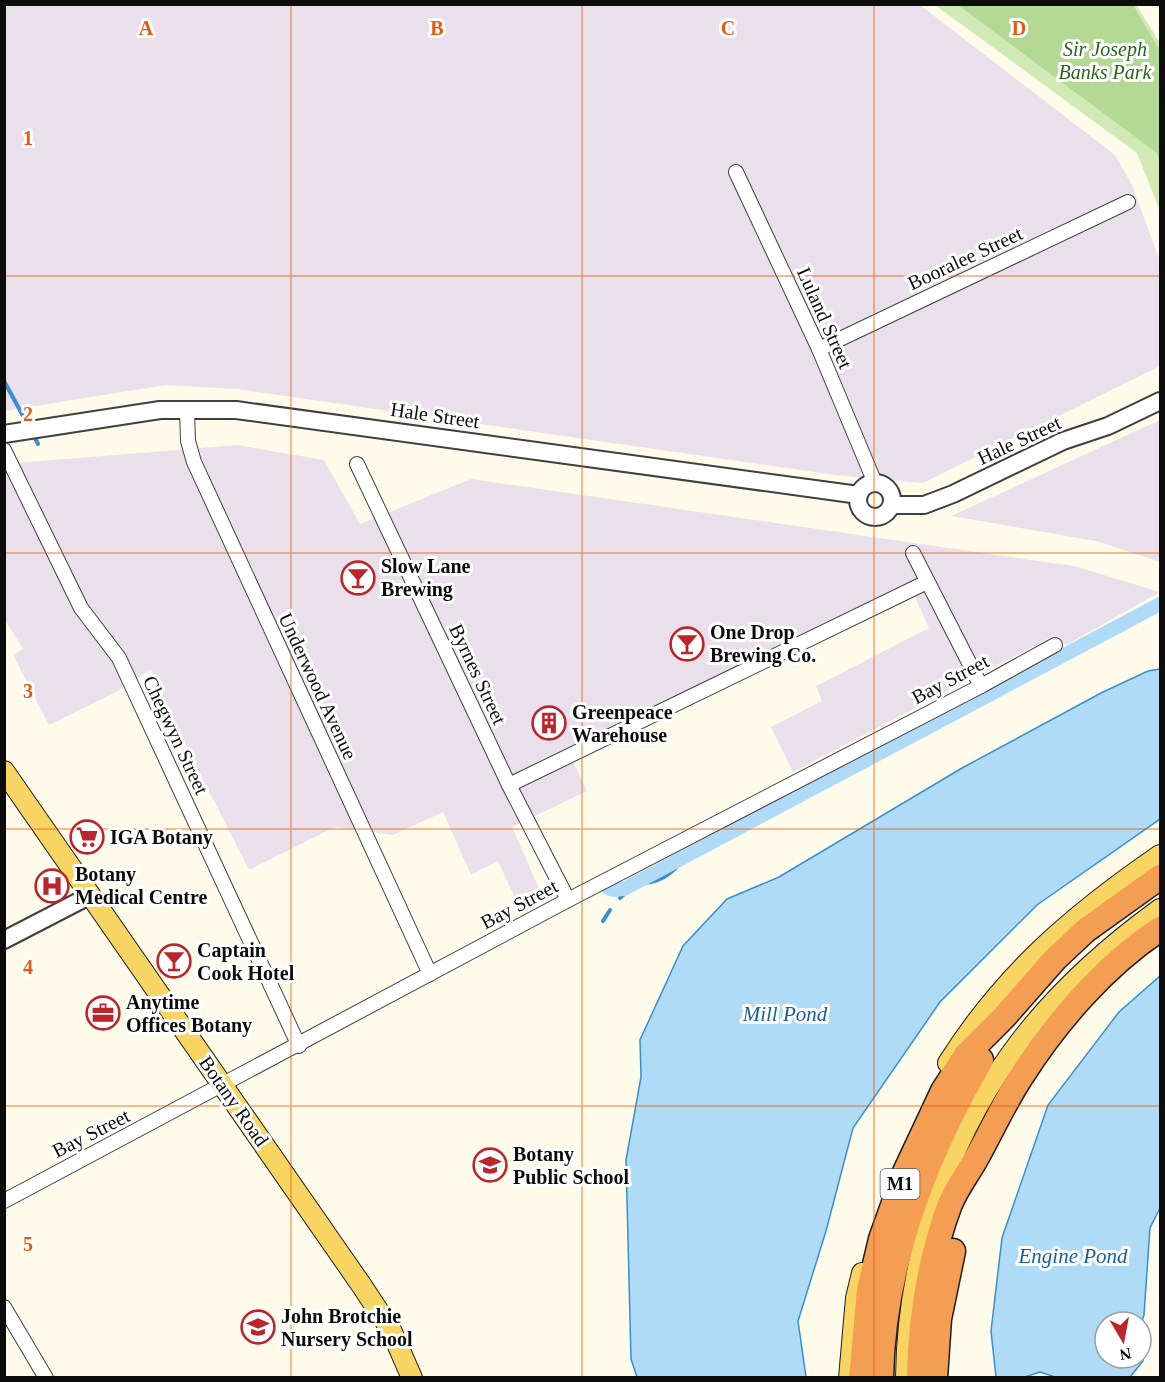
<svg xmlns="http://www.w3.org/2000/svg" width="1165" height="1382" font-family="'Times New Roman',serif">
  <rect width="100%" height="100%" fill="#fffbeb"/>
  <g fill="#eae0eb">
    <polygon points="5,5 920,5 1115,155 1132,185 1160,261 1160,366 923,483 836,475 237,389 166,385 5,411"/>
    <polygon points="1160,420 1160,562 1096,541 951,516"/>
    <polygon points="237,445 324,460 360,524 471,479 1074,566 1160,592 1066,645 1055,635 793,772 771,727 822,701 816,686 929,628 914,595 573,762 587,791 512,827 544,900 521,911 498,861 471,875 443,812 393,835 335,827 249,870 172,718 151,669 116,692 49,725 13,655 23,649 5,620 5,464"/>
  </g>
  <polygon fill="#d0e9b5" points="935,5 1136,5 1160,43 1160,211 1137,153"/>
  <polygon fill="#b3d995" points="958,5 1133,5 1160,51 1160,163 1157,153"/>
  <g fill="#b0dbf6" stroke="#3790cd" stroke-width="1.5">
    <polygon points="1160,669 1160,819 1037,905 940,1002 853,1128 826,1231 798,1321 806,1377 637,1377 631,1359 626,1160 641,1077 640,1040 683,946 727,899 779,877 962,768 1101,693 1148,671"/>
    <polygon points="1160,976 1160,1208 1150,1228 1144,1315 1141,1324 1105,1322 1105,1358 1141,1358 1141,1355 1143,1361 1130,1377 1055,1377 1040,1372 1025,1377 996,1377 991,1331 1002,1238 1048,1105 1119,1012"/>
  </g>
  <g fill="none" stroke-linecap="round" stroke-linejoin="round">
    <g stroke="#3790cd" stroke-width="4">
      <polyline points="4,381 28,425"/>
      <polyline points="33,434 38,444"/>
      <polyline points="614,894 624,889"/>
      <path d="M620,898l16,-15c20,1 38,-8 47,-26"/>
      <polyline points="603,921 610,910"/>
    </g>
    <polyline stroke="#b0dbf6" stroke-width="14" points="608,888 614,890 624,889 1160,604"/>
    <defs>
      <g id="minor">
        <polyline points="736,172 819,349 875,483"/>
        <polyline points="819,349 1128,202"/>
        <polyline points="187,410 188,441 194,462 430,974"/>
        <polyline points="4,450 81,608 119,658 299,1046"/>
        <polyline points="357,464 509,785 568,900"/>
        <polyline points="913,553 981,686"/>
        <polyline points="509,785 927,582"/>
        <polyline points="4,1201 568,900 981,686 1055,645"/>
        <polyline points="4,1307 46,1378"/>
      </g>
      <g id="tertiary">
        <polyline points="4,434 160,410 236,410 859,495"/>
        <circle cx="875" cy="500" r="17"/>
        <polyline points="892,505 924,505 953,494 1063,441 1108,426 1160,401"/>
        <polyline points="4,940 91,895"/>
      </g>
      <g id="primary">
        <polyline points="4,771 362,1286 391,1330 412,1378"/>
        <path d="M948,1063c57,-90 125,-148 212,-208"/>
        <polyline points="849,1378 856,1298 862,1273"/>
        <path d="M906,1378c1,-113 38,-232 105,-324 40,-56 94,-105 149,-145"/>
      </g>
      <g id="motorway">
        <polyline points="861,1378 869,1290 881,1239 905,1172 943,1091 966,1055 1004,1017 1055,959 1086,930 1160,877"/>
        <path d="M881,1378c2,-114 44,-221 100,-318"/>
        <path d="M919,1378c1,-60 10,-118 31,-174 7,-17 19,-32 27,-47 15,-27 27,-54 44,-80 35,-55 84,-112 139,-148"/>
        <polyline points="935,1378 939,1319 953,1251"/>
      </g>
    </defs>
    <use href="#minor" stroke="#3f3f3f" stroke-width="16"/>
    <use href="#tertiary" stroke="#3f3f3f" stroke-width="20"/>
    <use href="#primary" stroke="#1d1d1d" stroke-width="22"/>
    <use href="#motorway" stroke="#1d1d1d" stroke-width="27"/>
    <use href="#minor" stroke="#fff" stroke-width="14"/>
    <use href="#tertiary" stroke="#fff" stroke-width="16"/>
    <use href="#primary" stroke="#f8d562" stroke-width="20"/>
    <use href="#motorway" stroke="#f49e54" stroke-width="24"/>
  </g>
  <path fill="none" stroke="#e8590c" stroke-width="1.5" stroke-opacity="0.55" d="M291,4v1374M582,4v1374M874,4v1374M4,276h1156M4,553h1156M4,829h1156M4,1106h1156"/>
  <defs>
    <symbol id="bar-ring" viewBox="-11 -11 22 22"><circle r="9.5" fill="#fff" stroke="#bb252b" stroke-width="1.5"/><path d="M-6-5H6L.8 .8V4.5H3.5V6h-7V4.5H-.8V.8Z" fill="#bb252b"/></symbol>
    <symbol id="building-ring" viewBox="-11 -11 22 22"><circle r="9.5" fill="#fff" stroke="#bb252b" stroke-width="1.5"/><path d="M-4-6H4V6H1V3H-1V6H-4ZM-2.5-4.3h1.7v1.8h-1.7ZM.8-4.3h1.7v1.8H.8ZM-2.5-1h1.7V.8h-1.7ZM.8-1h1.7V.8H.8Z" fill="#bb252b"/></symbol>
    <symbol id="supermarket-ring" viewBox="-11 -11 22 22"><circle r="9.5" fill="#fff" stroke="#bb252b" stroke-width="1.5"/><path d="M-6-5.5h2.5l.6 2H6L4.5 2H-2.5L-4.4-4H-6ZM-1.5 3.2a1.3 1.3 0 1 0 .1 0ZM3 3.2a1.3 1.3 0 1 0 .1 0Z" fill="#bb252b"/></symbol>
    <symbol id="hospital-ring" viewBox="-11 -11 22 22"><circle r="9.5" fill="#fff" stroke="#bb252b" stroke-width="1.5"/><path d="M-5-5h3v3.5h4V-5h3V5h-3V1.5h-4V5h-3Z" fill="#bb252b"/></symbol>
    <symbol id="office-ring" viewBox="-11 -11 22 22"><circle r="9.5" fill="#fff" stroke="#bb252b" stroke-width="1.5"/><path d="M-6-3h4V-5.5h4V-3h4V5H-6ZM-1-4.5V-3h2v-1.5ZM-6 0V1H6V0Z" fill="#bb252b"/></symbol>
    <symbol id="school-ring" viewBox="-11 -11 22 22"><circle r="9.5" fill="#fff" stroke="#bb252b" stroke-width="1.5"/><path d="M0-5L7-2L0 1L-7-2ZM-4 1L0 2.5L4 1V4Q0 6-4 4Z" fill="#bb252b"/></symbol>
  </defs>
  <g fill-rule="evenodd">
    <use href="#bar-ring" x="339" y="559" width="38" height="38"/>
    <use href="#bar-ring" x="668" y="625" width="38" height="38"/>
    <use href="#building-ring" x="530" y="704" width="38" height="38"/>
    <use href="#supermarket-ring" x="68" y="818" width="38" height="38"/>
    <use href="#hospital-ring" x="33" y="867" width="38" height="38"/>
    <use href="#bar-ring" x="155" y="942" width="38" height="38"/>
    <use href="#office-ring" x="84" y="994" width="38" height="38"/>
    <use href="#school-ring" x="471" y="1146" width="38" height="38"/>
    <use href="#school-ring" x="239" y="1308" width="38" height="38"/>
  </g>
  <g text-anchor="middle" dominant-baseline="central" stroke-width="6" stroke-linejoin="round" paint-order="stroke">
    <rect fill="#fff" stroke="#555" stroke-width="1.5" x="880.5" y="1169" width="39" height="30" rx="4.5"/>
    <g font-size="18" font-weight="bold" fill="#0c0c0c">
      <text x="900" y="1184">M1</text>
    </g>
    <g font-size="20" font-style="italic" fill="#2b631d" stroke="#fff">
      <text x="1105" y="49">Sir Joseph<tspan x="1105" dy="23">Banks Park</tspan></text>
    </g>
    <g font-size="20" fill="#0c0c0c" stroke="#fff">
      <text transform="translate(965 258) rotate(-25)">Booralee Street</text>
      <text transform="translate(825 318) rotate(66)">Luland Street</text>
      <text transform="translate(435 415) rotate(8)">Hale Street</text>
      <text transform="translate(1019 440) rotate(-25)">Hale Street</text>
      <text transform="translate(478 674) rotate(65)">Byrnes Street</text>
      <text transform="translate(950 679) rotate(-28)">Bay Street</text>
      <text transform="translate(318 686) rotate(65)">Underwood Avenue</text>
      <text transform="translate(176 735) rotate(65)">Chegwyn Street</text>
      <text transform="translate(519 904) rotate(-28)">Bay Street</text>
      <text transform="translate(234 1101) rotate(55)">Botany Road</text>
      <text transform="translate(91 1133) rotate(-27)">Bay Street</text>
    </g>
    <g font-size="20" font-weight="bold" fill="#0c0c0c" stroke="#fff" text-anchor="start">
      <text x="381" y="566">Slow Lane<tspan x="381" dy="23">Brewing</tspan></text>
      <text x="710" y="632">One Drop<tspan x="710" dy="23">Brewing Co.</tspan></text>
      <text x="572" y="712">Greenpeace<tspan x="572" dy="23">Warehouse</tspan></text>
      <text x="110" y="837">IGA Botany</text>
      <text x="75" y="874">Botany<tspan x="75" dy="23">Medical Centre</tspan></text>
      <text x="197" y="950">Captain<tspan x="197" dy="23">Cook Hotel</tspan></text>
      <text x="126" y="1002">Anytime<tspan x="126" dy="23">Offices Botany</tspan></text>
      <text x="513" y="1154">Botany<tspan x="513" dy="23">Public School</tspan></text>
      <text x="281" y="1316">John Brotchie<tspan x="281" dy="23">Nursery School</tspan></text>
    </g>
    <g font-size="21" font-style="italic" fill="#16619d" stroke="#fff">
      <text x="785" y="1014">Mill Pond</text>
      <text x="1073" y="1256">Engine Pond</text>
    </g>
  </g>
  <g font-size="20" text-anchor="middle" font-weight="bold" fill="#e8590c" stroke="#fff" stroke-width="6" stroke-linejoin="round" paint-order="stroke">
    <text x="146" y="35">A</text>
    <text x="437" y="35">B</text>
    <text x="728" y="35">C</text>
    <text x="1019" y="35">D</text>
    <text x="28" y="145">1</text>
    <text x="28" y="421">2</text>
    <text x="28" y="698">3</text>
    <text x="28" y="974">4</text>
    <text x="28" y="1251">5</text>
  </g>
  <rect width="1165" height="1382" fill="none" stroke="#0c0c0c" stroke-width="12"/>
  <g transform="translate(1123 1340) rotate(170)"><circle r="28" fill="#ffffff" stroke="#9e9e9e" stroke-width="1.5"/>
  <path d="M0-4.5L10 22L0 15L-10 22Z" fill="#bb252b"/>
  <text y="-9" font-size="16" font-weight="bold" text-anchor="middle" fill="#0c0c0c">N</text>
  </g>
</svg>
